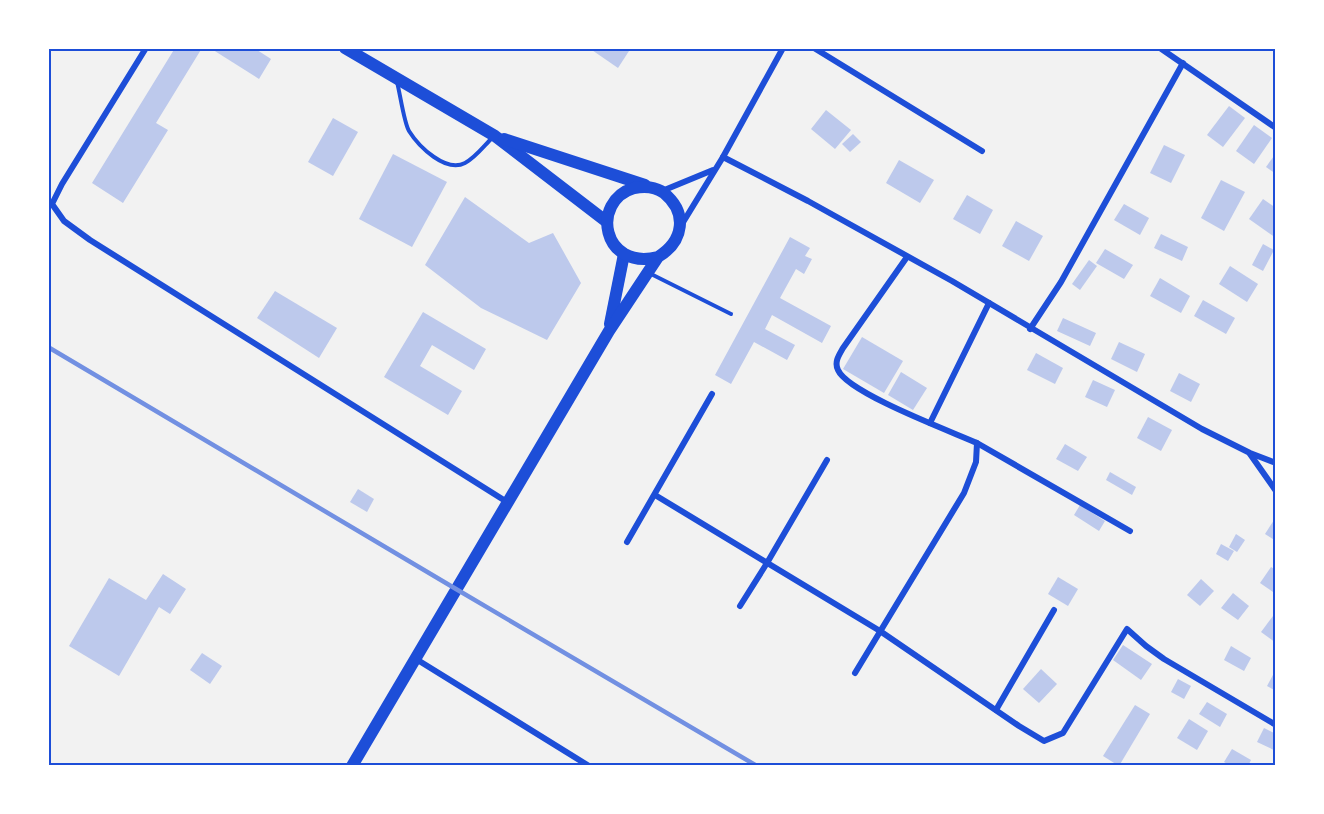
<svg xmlns="http://www.w3.org/2000/svg" width="1324" height="814" font-family="Montserrat,sans-serif">
  <rect width="100%" height="100%" fill="#f2f2f2"/>
  <g fill="#bdc9ec">
    <polygon points="175,48 202,48 156,123 168,130 123,203 92,183"/>
    <polygon points="210,48 254,48 271,59 259,79"/>
    <polygon points="589,48 625,48 629,51 618,68"/>
    <polygon points="1229,106 1245,118 1223,147 1207,135"/>
    <polygon points="826,110 851,130 835,149 811,129"/>
    <polygon points="333,118 358,132 333,176 308,162"/>
    <polygon points="1254,125 1272,138 1254,164 1236,151"/>
    <polygon points="853,134 861,142 850,152 842,144"/>
    <polygon points="1164,145 1185,155 1171,183 1150,173"/>
    <polygon points="1276,153 1276,174 1266,167"/>
    <polygon points="393,154 447,182 412,247 359,219"/>
    <polygon points="899,160 934,180 920,203 886,183"/>
    <polygon points="1221,180 1245,192 1224,231 1201,218"/>
    <polygon points="967,195 993,210 980,234 953,219"/>
    <polygon points="465,197 529,243 553,233 581,283 547,340 481,308 425,265"/>
    <polygon points="1263,199 1276,208 1276,238 1249,219"/>
    <polygon points="1124,204 1149,218 1140,235 1114,220"/>
    <polygon points="1016,221 1043,236 1029,261 1002,246"/>
    <polygon points="1161,234 1188,247 1182,261 1154,248"/>
    <polygon points="790,237 810,248 805,256 812,259 804,274 796,269 780,298 831,326 822,343 772,315 765,329 795,345 787,360 754,342 731,384 715,375"/>
    <polygon points="1263,244 1274,250 1263,271 1252,265"/>
    <polygon points="1105,249 1133,265 1124,279 1096,263"/>
    <polygon points="1089,260 1097,266 1080,290 1072,284"/>
    <polygon points="1230,266 1258,284 1247,302 1219,284"/>
    <polygon points="1160,278 1190,296 1181,313 1150,296"/>
    <polygon points="275,291 337,328 319,358 257,318"/>
    <polygon points="1203,300 1235,318 1226,334 1194,316"/>
    <polygon points="423,312 486,349 474,370 432,345 420,366 462,391 448,415 384,377"/>
    <polygon points="1063,318 1096,333 1090,346 1057,331"/>
    <polygon points="862,337 903,361 884,393 843,369"/>
    <polygon points="1119,342 1145,354 1137,372 1111,359"/>
    <polygon points="1036,353 1063,368 1055,384 1027,370"/>
    <polygon points="901,372 927,388 913,410 888,395"/>
    <polygon points="1179,373 1200,384 1191,402 1170,391"/>
    <polygon points="1093,380 1115,390 1107,407 1085,397"/>
    <polygon points="1148,417 1172,430 1161,451 1137,438"/>
    <polygon points="1065,444 1087,457 1078,471 1056,459"/>
    <polygon points="1110,472 1136,487 1132,495 1106,480"/>
    <polygon points="358,489 374,499 367,512 350,502"/>
    <polygon points="1080,505 1105,521 1099,531 1074,515"/>
    <polygon points="1274,520 1276,521 1276,541 1265,534"/>
    <polygon points="1236,534 1245,540 1237,552 1229,547"/>
    <polygon points="1221,544 1234,551 1228,561 1216,554"/>
    <polygon points="1271,567 1276,570 1276,594 1260,583"/>
    <polygon points="163,574 186,589 170,614 159,607 119,676 69,646 109,578 146,600"/>
    <polygon points="1058,577 1078,589 1068,606 1048,594"/>
    <polygon points="1201,579 1214,591 1200,606 1187,595"/>
    <polygon points="1233,593 1249,606 1238,620 1221,608"/>
    <polygon points="1273,616 1276,619 1276,643 1261,632"/>
    <polygon points="1123,645 1152,664 1141,680 1113,660"/>
    <polygon points="1231,646 1251,658 1244,671 1224,660"/>
    <polygon points="202,653 222,666 210,684 190,670"/>
    <polygon points="1041,669 1057,684 1039,703 1023,689"/>
    <polygon points="1274,673 1276,674 1276,691 1267,686"/>
    <polygon points="1178,679 1191,686 1184,699 1171,692"/>
    <polygon points="1207,702 1227,714 1220,727 1199,714"/>
    <polygon points="1135,705 1150,714 1119,766 1103,756"/>
    <polygon points="1189,719 1208,731 1197,750 1177,738"/>
    <polygon points="1264,728 1276,734 1276,751 1257,742"/>
    <polygon points="1232,749 1251,760 1248,766 1231,766 1224,762"/>
  </g>
  <g fill="none" stroke-linecap="round" stroke-linejoin="round">
    <g stroke="#1d4ed8" stroke-width="4">
      <path d="M397,82c3,11 7,41 12,49 10,16 37,42 56,32 10,-5 19,-17 27,-25"/>
      <polyline points="651,274 731,314"/>
    </g>
    <g stroke="#1d4ed8" stroke-width="6">
      <polyline points="146,48 62,184 52,204 64,221 90,240 507,502"/>
      <polyline points="814,48 982,151"/>
      <polyline points="1160,48 1276,128"/>
      <polyline points="723,157 808,201 952,281 1202,429 1250,453 1276,463"/>
      <polyline points="662,191 713,170"/>
      <polyline points="682,224 723,157 783,48"/>
      <polyline points="1030,329 1061,282 1183,63"/>
      <polyline points="930,423 989,303"/>
      <polyline points="977,443 1130,531"/>
      <polyline points="1250,454 1276,491"/>
      <polyline points="655,495 880,631 1019,726 1044,741 1063,733 1127,629 1146,646 1164,659 1276,725"/>
      <polyline points="627,542 712,394"/>
      <polyline points="740,606 767,563 827,460"/>
      <polyline points="416,659 589,766"/>
      <path d="M855,673l109,-180 12,-31 1,-19c-27,-12 -129,-50 -139,-73 -4,-8 1,-15 5,-22l64,-91"/>
      <polyline points="996,710 1054,610"/>
    </g>
    <g stroke="#1d4ed8" stroke-width="12">
      <polyline points="345,48 495,136 607,222"/>
      <polyline points="504,139 645,185"/>
      <polyline points="610,324 624,254"/>
      <path d="M352,766l257,-435 49,-74c26,-16 30,-44 6,-64 -8,-6 -20,-7 -30,-5 -44,13 -32,83 24,69"/>
    </g>
    <polyline stroke="#7290e2" stroke-width="4.5" points="48,347 456,589 757,766"/>
  </g>
  <rect width="1324" height="814" fill="none" stroke="#ffffff" stroke-width="99"/>
  <rect x="50" y="50" width="1224" height="714" fill="none" stroke="#1d4ed8" stroke-width="2"/>
</svg>
